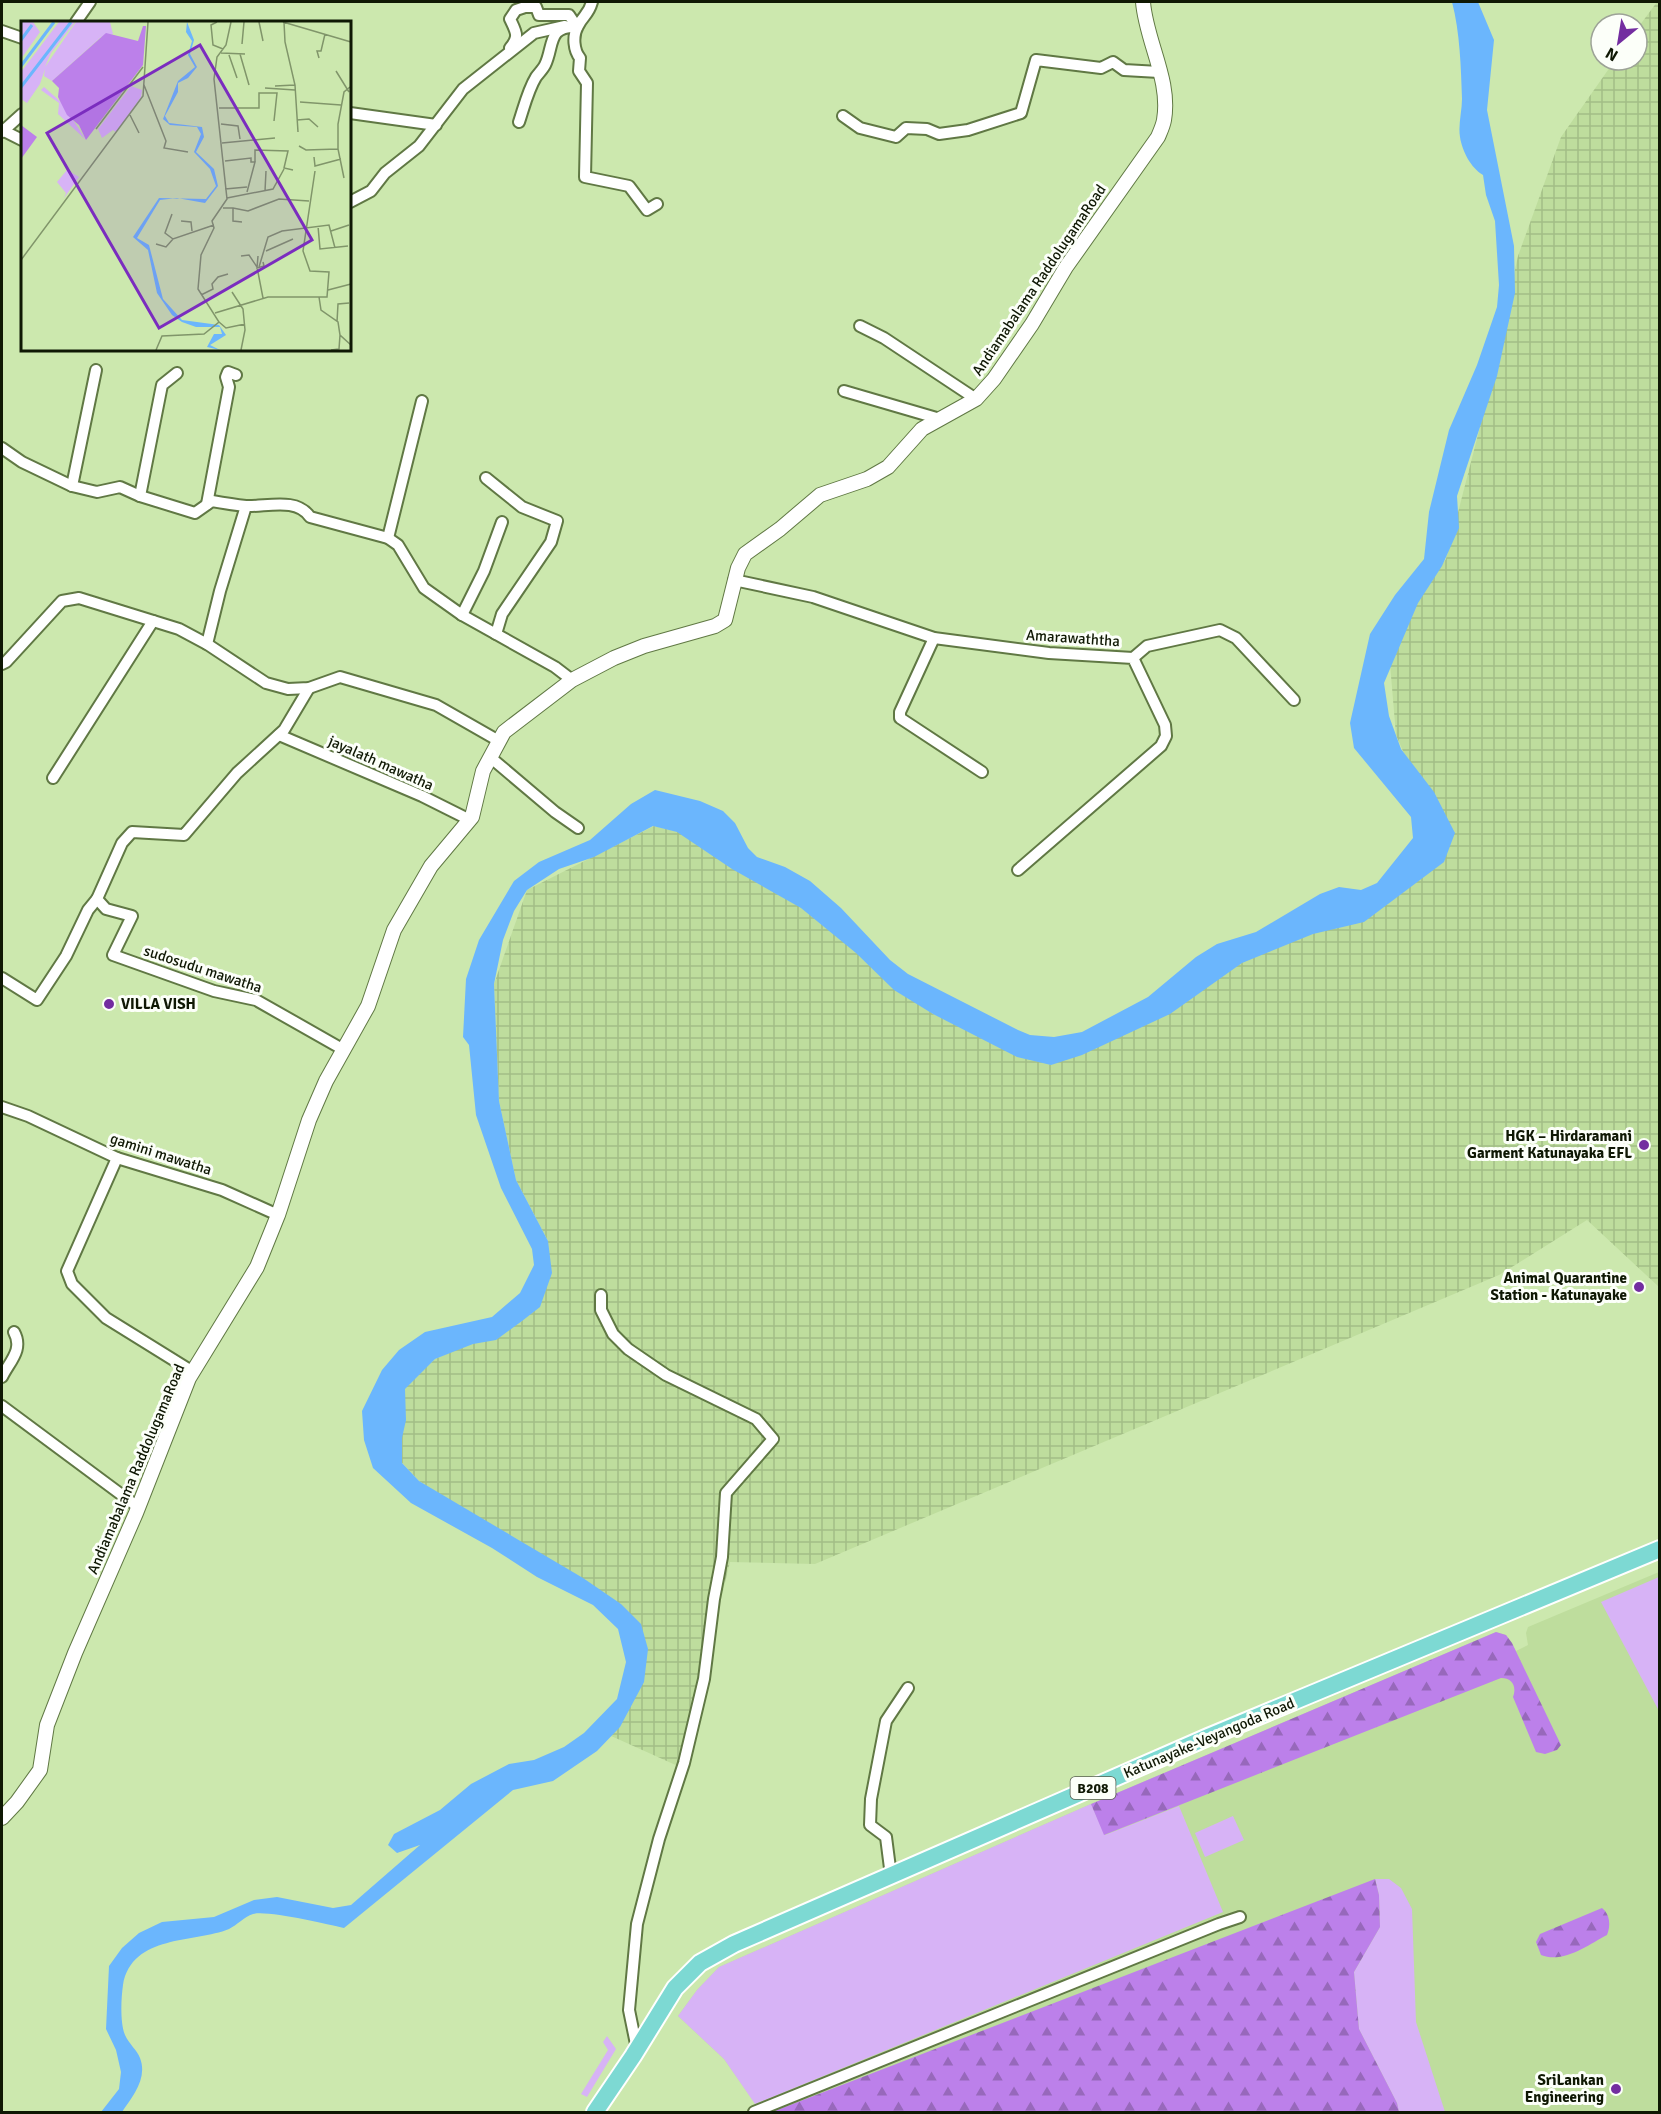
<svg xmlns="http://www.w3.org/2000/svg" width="1661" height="2114" font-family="Signika,sans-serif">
  <defs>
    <pattern id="industrial-grid" width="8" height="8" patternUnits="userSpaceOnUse" patternTransform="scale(1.5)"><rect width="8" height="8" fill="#bedd9d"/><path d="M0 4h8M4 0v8" fill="none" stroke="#a2bd86"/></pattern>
    <pattern id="forest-firs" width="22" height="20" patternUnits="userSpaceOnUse" patternTransform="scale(1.5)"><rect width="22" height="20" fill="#bc80ea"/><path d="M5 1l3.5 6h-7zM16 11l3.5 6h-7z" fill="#9768bb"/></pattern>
  </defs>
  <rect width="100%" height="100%" fill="#cce8ae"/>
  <polygon fill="#bedd9d" points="1659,1572 1659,2112 761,2112 724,2059 678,2016 697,1990 719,1967 1091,1804 1496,1632 1506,1635 1516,1651 1528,1645 1526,1633 1528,1627"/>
  <polygon fill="url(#industrial-grid)" points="1657,2 1659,2 1659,1287 1587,1220 1499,1275 815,1564 730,1562 680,1767 600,1731 625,1707 640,1624 419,1481 392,1452 392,1399 435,1359 522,1321 548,1241 516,1180 499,1101 494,984 527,890 654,826 726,844 933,1014 1051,1065 1249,946 1391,890 1442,841 1396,735 1388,640 1446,559 1480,427 1518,256 1561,137 1615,60 1637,60 1637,29"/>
  <g fill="#d7b3f6">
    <polygon points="1659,1577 1659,1711 1601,1602"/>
    <polygon points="1091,1804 1105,1835 1179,1806 1223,1912 755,2104 724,2059 678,2016 697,1990 719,1967"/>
    <polygon points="1233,1816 1244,1840 1205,1857 1195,1833"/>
    <polygon points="1375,1879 1389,1879 1401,1888 1412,1909 1416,2022 1445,2112 1399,2112 1397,2103 1359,2029 1354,1972 1380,1927 1379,1895"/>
    <polygon points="607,2036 616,2049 587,2097 581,2094 608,2050 603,2042"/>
  </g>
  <g fill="url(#forest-firs)">
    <path d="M1496,1632l10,3 6,8 49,102 -4,5 -12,4 -9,-2 -23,-55c4,-11 -1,-19 -12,-19l-397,157 -13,-31z"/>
    <polygon points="1375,1879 1379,1895 1380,1927 1354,1972 1359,2029 1397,2103 1399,2112 772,2112"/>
    <path d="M1602,1908c8,6 9,18 5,27 -19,10 -44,29 -66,20l-5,-13 4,-8z"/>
  </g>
  <path fill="#6bb6fd" d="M1452,2h26l16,38 -7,70 27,136 1,47 -18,83 -40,120 2,32 -17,38 -24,37 -34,80 5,33 12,33 33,43 21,41 -11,29 -80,60 -51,12 -71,29 -72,51 -88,41 -31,10 -34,-8 -84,-43 -39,-24 -38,-37 -55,-45 -69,-39 -55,-37 -24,-6 -59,31 -35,12 -32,21 -13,21 -11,29 -9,44 5,117 17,79 32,61 4,32 -12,34 -18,14 -26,19 -23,4 -38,15 -30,30 1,31 -4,18v25l17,18 164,97 38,26 20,20 7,25 -4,33 -24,45 -23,24 -44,30 -40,9 -169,138c-18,-4 -77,-18 -91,-14 -9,3 -16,11 -24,15 -34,14 -97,5 -106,56 -2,14 -3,38 2,50 4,9 12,15 15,23 8,21 -8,39 -18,54h-21l18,-23 2,-17 -5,-22 -10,-21 3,-63 13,-18 17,-15 23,-11 52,-5 40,-17 23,-3 56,11 18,-3 69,-60 -23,8 -9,-8 6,-11 46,-24 31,-26 38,-20 25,-4 30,-13 20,-14 33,-34 9,-37 -8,-33 -25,-24 -56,-28 -45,-29 -81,-45 -38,-35 -9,-28 -2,-29 20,-41 17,-20 26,-18 67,-15 28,-24 14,-28 -2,-16 -31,-61 -25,-73 -7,-70 -6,-8 3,-58 13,-39 35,-59 25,-19 51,-22 41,-36 24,-14 45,11 23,10 12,12 13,25 9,9 28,10 25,14 31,27 49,52 18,14 110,56 12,5 24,2 28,-5 66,-35 48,-40 21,-13 39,-12 64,-38 19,-7 22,3 16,-7 36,-45 -2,-21 -57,-69 -4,-25 20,-89 25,-39 29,-36 5,-47 20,-82 28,-65 20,-58 2,-22 -4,-64 -9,-26 -3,-20c-12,-7 -21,-24 -23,-38 -2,-12 2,-26 2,-38 -1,-31 -2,-67 -10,-97z"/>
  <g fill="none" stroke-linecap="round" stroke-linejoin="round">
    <defs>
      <g id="minor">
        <path d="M592,2c-4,14 -9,13 -14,24 -6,10 -4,25 2,32l-1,13 8,12 -2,94 44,9 18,24 10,-6"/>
        <polyline points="76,22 90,2"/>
        <polyline points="2,31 22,38"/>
        <path d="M510,48c10,-12 6,-16 0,-29l6,-9 9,-3h11l3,8h30l8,12c-30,-2 -23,20 -32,38 -2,4 -6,8 -9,12 -8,13 -12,30 -17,45"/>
        <polyline points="350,113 436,125"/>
        <polyline points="843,116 860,128 896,137 906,128 927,129 939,134 968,130 1021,113 1036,60 1101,68 1113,62 1124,70 1159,72"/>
        <polyline points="2,130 22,140"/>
        <polyline points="2,132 22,114"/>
        <polyline points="350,202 371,191 385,173 419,146 463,89 534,33 565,26"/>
        <polyline points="860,326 884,338 976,399"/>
        <polyline points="844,391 940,419"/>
        <path d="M2,448l20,14 50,24 25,6 23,-5 20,9 55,17 17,-12c11,2 23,4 34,5 20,1 51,-9 64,11l78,21 10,7 26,43 38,27 34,19"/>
        <polyline points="486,478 522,507 557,521 551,542 502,614 496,634 555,667 572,680"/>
        <polyline points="72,486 96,370"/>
        <polyline points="140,496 162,385 177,373"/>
        <polyline points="207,504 229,387 226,377 228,372 236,375"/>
        <polyline points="388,538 422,401"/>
        <polyline points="734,580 813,597 934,638 1049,653 1133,658 1165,725 1166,736 1161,746 1018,870"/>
        <polyline points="462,615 484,571 502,522"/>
        <polyline points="934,638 900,712 900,718 982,772"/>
        <polyline points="207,644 220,591 246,506"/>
        <polyline points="1133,658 1147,646 1220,630 1236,638 1294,700"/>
        <polyline points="2,664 6,662 62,601 79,598 179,629 207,644 266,683 288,689 309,688 340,677 436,705 499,741"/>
        <polyline points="309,688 284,730 237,773 184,835 132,832 122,843 97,899 106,909 132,916 113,955 214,991 256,1000 344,1050"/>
        <polyline points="279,735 422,796 470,820"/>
        <polyline points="490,757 555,812 578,828"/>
        <polyline points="53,778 153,621"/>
        <polyline points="2,978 37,1000 66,956 88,910 97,899"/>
        <polyline points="2,1107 28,1116 117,1158 222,1190 278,1215"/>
        <polyline points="117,1158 67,1271 72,1284 106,1318 193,1372"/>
        <polyline points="601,1295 601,1310 613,1334 628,1349 666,1375 756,1419 773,1439 726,1493 722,1557 714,1599 704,1679 684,1763 659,1839 637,1924 629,2010 637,2049"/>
        <path d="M2,1377c7,-15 22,-27 12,-45"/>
        <polyline points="2,1406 138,1507"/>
        <polyline points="891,1876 886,1837 870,1825 871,1799 886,1721 908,1688"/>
        <polyline points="754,2112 1219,1924 1240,1917"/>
      </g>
      <path id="tertiary" d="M2,1818l15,-16 23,-32 7,-45 28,-72 61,-140 53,-135 68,-111 21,-52 31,-95 17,-39 42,-75 26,-76 37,-64 41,-49 11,-46 21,-39 68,-52 42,-22 30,-12 71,-20 10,-6 13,-52 7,-14 35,-25 40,-34 47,-16 21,-12 34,-38 54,-30 18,-20 38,-55 34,-57 92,-130c2,-5 5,-11 6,-17 7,-40 -18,-79 -21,-118"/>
      <polyline id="primary" points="595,2112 633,2056 675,1988 700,1963 734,1944 1208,1737 1660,1549"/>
    </defs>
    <use href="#minor" stroke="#607844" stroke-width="14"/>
    <use href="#tertiary" stroke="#607844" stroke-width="16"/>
    <use href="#primary" stroke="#fff" stroke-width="20"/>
    <use href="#minor" stroke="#fff" stroke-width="10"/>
    <use href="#tertiary" stroke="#fff" stroke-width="14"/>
    <use href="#primary" stroke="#7dd9d3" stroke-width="16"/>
  </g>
  <g fill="#732da0" stroke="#fcfff9" stroke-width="2">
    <circle cx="109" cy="1004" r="6"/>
    <circle cx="1644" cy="1145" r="6"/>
    <circle cx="1639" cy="1287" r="6"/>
    <circle cx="1616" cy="2089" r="6"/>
  </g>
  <g text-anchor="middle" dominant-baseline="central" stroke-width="6" stroke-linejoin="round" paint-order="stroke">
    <rect fill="#fcfff9" stroke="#565d4e" stroke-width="1.5" x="1070.5" y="1777" width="45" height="22" rx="4.5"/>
    <g font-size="14" font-weight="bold" fill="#0f1804">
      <text x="1093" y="1788">B208</text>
    </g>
    <g font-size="15" fill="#0f1804" stroke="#fcfff9">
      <text transform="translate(1039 280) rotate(-56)">Andiamabalama RaddolugamaRoad</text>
      <text transform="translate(1073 638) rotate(4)">Amarawaththa</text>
      <text transform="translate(381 763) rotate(24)">jayalath mawatha</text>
      <text transform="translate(203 969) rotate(18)">sudosudu mawatha</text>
      <text transform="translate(161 1154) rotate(18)">gamini mawatha</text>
      <text transform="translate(136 1469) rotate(-67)">Andiamabalama RaddolugamaRoad</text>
      <text transform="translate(1209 1738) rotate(-23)">Katunayake-Veyangoda Road</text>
    </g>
    <g font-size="15" font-weight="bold" fill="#0f1804" stroke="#fcfff9" text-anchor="end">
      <text x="121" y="1004" text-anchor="start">VILLA VISH</text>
      <text x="1632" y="1136">HGK – Hirdaramani<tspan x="1632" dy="17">Garment Katunayaka EFL</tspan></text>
      <text x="1627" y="1278">Animal Quarantine<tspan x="1627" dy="17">Station - Katunayake</tspan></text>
      <text x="1604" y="2080">SriLankan<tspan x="1604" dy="17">Engineering</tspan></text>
    </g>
  </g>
  <g transform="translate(21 21)">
    <rect width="330" height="330" fill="#cce8ae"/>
    <path d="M0,1h12l7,10 -19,27zM38,1h16l-24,31 -6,14 31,-45h34l3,12 -12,3 -49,44 -8,-5 1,-7 -5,15 -13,19 -6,-4v-27zM110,65l11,4 -1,7 -25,35 -3,-2 -11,8 -4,-9zM23,66l18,16 24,37 -28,-26 1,-11 -18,-13zM46,149l12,7 -15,21 2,-5 -9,-11z" fill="#d7b3f6"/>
    <path d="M122,5h3l-3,39 -57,75 -7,-15 -12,-10 -9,-18 1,-9 -7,-7 54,-48 32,8zM0,104l16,12 -16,22z" fill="#bc80ea"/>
    <path d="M166,1l7,18 -4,14 7,13 -9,11 -10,5v9l-13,24 4,7 33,4 2,10 -8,15 18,17 4,17 -13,17 -28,-5 -17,2 -23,38 12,7 14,54 19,21 37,5 7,10 -16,10 10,5 -13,-3 7,-13h8l-2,-7h-24l-14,-5 -10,-7 -15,-22 -9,-43 -15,-13 26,-39 47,1 10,-13 -6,-17 -16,-17 7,-18 -4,-7 -27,-2 -7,-6 15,-38 17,-14 -7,-12 4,-14 -6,-9z" fill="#6bb6fd"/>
    <path fill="none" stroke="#6bb6fd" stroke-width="3" d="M0,19l11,-15M0,45l33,-44M0,66l50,-65"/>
    <path fill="none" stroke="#80956a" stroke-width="1.5" d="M196,1l-6,3 2,20 10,4M238,1l4,19M262,1l68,20M263,1l1,20 10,43 3,47M221,23l2,-22M200,32l24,1M219,33l9,31M208,34l8,23M298,37l-2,-7h4l4,-17M315,50l13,21M123,64l22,56 -2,7 24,4M254,65l20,-1M244,67l30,2M279,81l41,3M198,87h40v-15h18l-3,28M109,94l9,18M276,99l12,-1 9,8M200,103l17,2 2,13M75,108l47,-62M201,122l53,-5M278,125l7,4 32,-1M293,136l1,9 26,-7M204,140l26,-3v4h4l-8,30M234,141v-12l33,1 -4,17 9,2M294,150l-12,80 7,20 19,1 -2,25h-8M323,157l-6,-29v-25l6,-32 6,-5M204,168l22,-2M244,170l1,-20M206,177l46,-9 11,-20M202,187h10v13l9,1M212,187l15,3 31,-12 30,2M151,193l-7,19 8,6 41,-14M160,200l10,1 1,9M297,205l2,23 28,-3M310,210l18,-6M135,223l10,3 7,-8M245,230l27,-12M220,235l8,-1 8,12 6,31M237,235l-1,12 7,-2 -1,-4M0,239l122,-164 5,-74M238,246l9,-30 14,-6 47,-6 6,23M307,269l23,-6M211,271l11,17 2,21 -4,20M180,274l12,-6 -1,-5 6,-7 10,-3M194,292l53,-16h51l2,13 17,12 2,13 11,10M198,301l7,6 19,-4M316,301l1,-18 11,-1M135,329l6,-14 42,-2 15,-12 -21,-33 3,-34 13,-27 -2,-7 15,-22 -13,-120 3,-22 9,-12 5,-23M310,329l8,-1 1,-14"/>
    <path fill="#7b2cbf" fill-opacity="0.15" stroke="#7b2cbf" stroke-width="3" d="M179,24l112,195 -153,88 -112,-195z"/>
    <rect width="330" height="330" fill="none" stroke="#0f1804" stroke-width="3"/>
  </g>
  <rect width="1661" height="2114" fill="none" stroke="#0f1804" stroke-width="6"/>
  <g transform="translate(1619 42) rotate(210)"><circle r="28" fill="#fcfff9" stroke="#9da397" stroke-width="1.5"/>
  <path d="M0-4.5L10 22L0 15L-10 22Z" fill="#732da0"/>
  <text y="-9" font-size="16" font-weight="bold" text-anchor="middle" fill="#0f1804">N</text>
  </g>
</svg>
